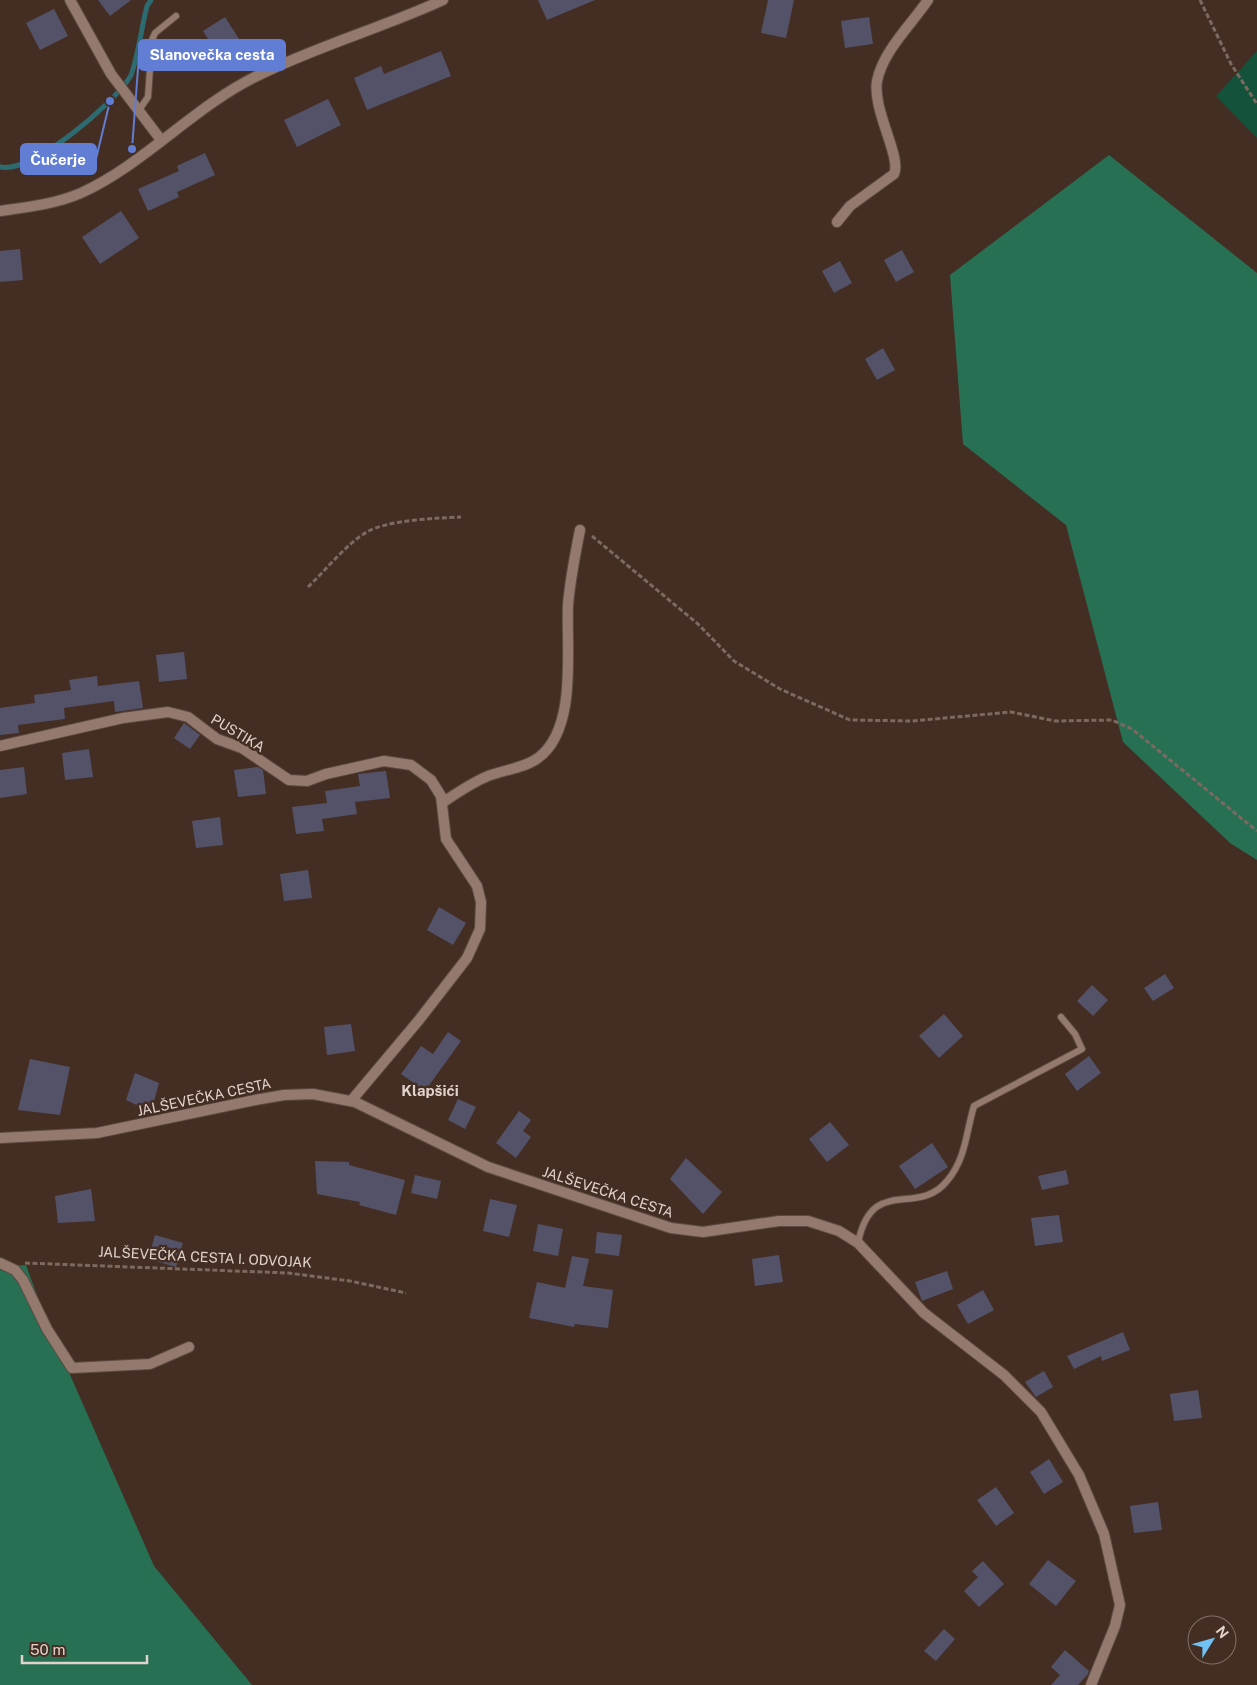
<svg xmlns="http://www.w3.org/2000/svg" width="1257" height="1685" font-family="'Public Sans',sans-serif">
  <rect width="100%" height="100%" fill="#442e23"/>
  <polygon fill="#15523c" points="1257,51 1257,138 1216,96"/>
  <g fill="#277054">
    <polygon points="1109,155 1257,273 1257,860 1230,843 1123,742 1066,525 963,444 950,275"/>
    <polygon points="26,1265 46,1320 154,1566 252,1685 0,1685 0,1267"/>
  </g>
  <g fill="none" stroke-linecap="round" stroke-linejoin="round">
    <path stroke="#2d6b71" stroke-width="5" d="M0,167c32,7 113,-63 130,-90 6,-10 13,-57 17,-71l4,-6"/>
  </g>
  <g fill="#535269">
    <polygon points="98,0 131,0 110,16"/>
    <polygon points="538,0 595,0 547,20"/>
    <polygon points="768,0 794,0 786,38 761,33"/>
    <polygon points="54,9 68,36 40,50 26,23"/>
    <polygon points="225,17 248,53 226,67 203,31"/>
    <polygon points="869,17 873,44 845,48 841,21"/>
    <polygon points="441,51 451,76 367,110 354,78 381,66 384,74"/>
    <polygon points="328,99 341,125 297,147 284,120"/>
    <polygon points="205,153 215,175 177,192 179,197 148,211 138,189 179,171 177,166"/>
    <polygon points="121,211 139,238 100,264 82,237"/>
    <polygon points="20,249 23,280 0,282 0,251"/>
    <polygon points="902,250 914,272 896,282 884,260"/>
    <polygon points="840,261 852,283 834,293 822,271"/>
    <polygon points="883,348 895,370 877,380 865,359"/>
    <polygon points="184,652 187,679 159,682 156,655"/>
    <polygon points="97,676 98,686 139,681 143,708 115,712 114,701 64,708 65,719 18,725 19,733 0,735 0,708 35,703 34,695 71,690 69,680"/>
    <polygon points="184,723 200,735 190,749 174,738"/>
    <polygon points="89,749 93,777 65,780 62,753"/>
    <polygon points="24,767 27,794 0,798 0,770"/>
    <polygon points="258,767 263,770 266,794 238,797 234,770"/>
    <polygon points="386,771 390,798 355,802 357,814 322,819 324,831 296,834 292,807 327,803 325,791 360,786 358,774"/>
    <polygon points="220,817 223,845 196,848 192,821"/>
    <polygon points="308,870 312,898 284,901 280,874"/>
    <polygon points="439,907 466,923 453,945 427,930"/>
    <polygon points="1165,974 1174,988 1153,1001 1144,988"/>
    <polygon points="1092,985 1108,1000 1093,1016 1077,1001"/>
    <polygon points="944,1014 963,1036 939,1058 919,1036"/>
    <polygon points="351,1024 355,1051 327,1055 324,1027"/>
    <polygon points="448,1032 461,1041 425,1091 401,1074 421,1046 433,1054"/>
    <polygon points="1089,1056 1101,1073 1077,1091 1065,1074"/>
    <polygon points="30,1059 70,1067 60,1115 18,1110"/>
    <polygon points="135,1073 159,1083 151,1112 126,1100"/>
    <polygon points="458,1099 476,1107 465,1129 448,1120"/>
    <polygon points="519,1111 531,1120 523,1131 531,1137 516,1158 496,1143"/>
    <polygon points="830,1122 849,1145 827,1162 809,1139"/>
    <polygon points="932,1143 948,1167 915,1189 899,1166"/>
    <polygon points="686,1158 722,1192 703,1214 670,1179"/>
    <polygon points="315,1161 349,1162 349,1165 405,1180 396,1215 359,1205 360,1202 317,1194"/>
    <polygon points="1066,1170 1069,1184 1042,1190 1038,1176"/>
    <polygon points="415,1175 441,1181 437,1199 411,1193"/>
    <polygon points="91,1189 95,1221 58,1223 55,1196"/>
    <polygon points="490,1199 517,1205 509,1237 483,1231"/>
    <polygon points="1059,1215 1063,1242 1035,1246 1031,1218"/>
    <polygon points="538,1224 563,1229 558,1256 533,1251"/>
    <polygon points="597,1232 622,1235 619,1256 595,1253"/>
    <polygon points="155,1235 183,1243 176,1267 148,1259"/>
    <polygon points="779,1255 783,1282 755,1286 752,1259"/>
    <polygon points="572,1256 589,1259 583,1286 613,1290 608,1328 575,1324 574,1327 529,1318 537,1282 565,1288"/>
    <polygon points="947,1271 953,1289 922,1301 915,1282"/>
    <polygon points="983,1290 994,1310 968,1324 957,1305"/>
    <polygon points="1123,1332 1130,1350 1102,1361 1101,1356 1074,1369 1067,1356"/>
    <polygon points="1044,1371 1053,1387 1036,1397 1025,1382"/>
    <polygon points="1198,1390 1202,1418 1174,1421 1170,1394"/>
    <polygon points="1049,1459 1063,1482 1044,1494 1030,1472"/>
    <polygon points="996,1487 1014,1513 996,1526 977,1500"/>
    <polygon points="1158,1502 1162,1530 1134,1533 1130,1506"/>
    <polygon points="1048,1560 1076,1581 1056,1606 1029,1584"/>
    <polygon points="983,1561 1004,1584 979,1607 964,1591 978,1577 972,1571"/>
    <polygon points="944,1629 955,1639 936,1661 924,1651"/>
    <polygon points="1065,1650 1089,1671 1088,1674 1078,1685 1051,1685 1060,1675 1051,1667"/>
  </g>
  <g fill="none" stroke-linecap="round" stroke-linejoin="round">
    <defs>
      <g id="service">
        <polyline points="139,110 148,97 152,40 155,33 176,16"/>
        <path d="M858,1243c14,-69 59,-25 89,-62 19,-22 19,-49 27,-75l108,-57 -7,-15 -14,-17"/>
      </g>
      <g id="minor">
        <path d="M837,222l13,-16 44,-32c8,-16 -22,-65 -17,-93 6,-30 34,-56 51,-81"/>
        <polyline points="0,746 123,718 168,712 188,717 217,739 242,748 289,780 307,781 326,774 384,761 411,765 431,780 441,796 446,839 477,886 481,902 480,929 467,958 419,1020 351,1101"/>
        <path d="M442,803c15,-10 29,-20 46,-27 15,-6 37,-8 50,-18 40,-29 28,-110 30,-153 2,-25 7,-50 12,-75"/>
        <polyline points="0,1138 97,1133 255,1100 284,1095 313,1094 355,1102 488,1167 671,1228 703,1232 779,1221 808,1221 839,1231 858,1243 924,1313 1004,1375 1041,1412 1079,1475 1104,1534 1120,1605 1115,1626 1091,1685"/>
        <polyline points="0,1263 15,1270 23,1280 47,1329 72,1368 150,1364 189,1347"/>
      </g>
      <g id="tertiary">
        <polyline points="70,0 111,74 161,140"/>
        <path d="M0,211c27,-4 56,-7 81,-18 62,-28 114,-87 176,-117 60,-30 125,-48 186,-76"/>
      </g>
    </defs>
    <use href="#service" stroke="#5d4b42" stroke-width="8"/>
    <use href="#minor" stroke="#5d4b42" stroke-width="12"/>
    <use href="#tertiary" stroke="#5d4b42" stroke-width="12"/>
    <g stroke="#7c695f" stroke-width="3" stroke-dasharray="5 2.5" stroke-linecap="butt">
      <polyline points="1200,0 1231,64 1257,104"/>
      <polyline points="592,536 698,624 734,661 780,689 850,720 912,721 1011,712 1055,721 1112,720 1132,729 1257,831"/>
      <path d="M308,587c17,-16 39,-44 59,-55 20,-12 70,-14 94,-15"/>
      <polyline points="25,1263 288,1273 350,1281 406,1293"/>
    </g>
    <use href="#service" stroke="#947a6e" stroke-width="6"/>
    <use href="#minor" stroke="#947a6e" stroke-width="10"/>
    <use href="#tertiary" stroke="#947a6e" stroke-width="10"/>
  </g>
  <g text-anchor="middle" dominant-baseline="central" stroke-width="5" stroke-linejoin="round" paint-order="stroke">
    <g font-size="14" fill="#e1d3cc" stroke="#442e23">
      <text transform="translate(238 733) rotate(31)">PUSTIKA</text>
      <text transform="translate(204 1097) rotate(-12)">JALŠEVEČKA CESTA</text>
      <text transform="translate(608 1192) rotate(18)">JALŠEVEČKA CESTA</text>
      <text transform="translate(205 1257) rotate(3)">JALŠEVEČKA CESTA I. ODVOJAK</text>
    </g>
    <g font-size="15" font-weight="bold" fill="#e1d3cc" stroke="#442e23">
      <text x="430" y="1090">Klapšići</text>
    </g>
  </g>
  <path fill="none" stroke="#627dd4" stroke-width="2" d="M132 149L139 55M110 101L96 159"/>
  <g fill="#627dd4" stroke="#442e23" stroke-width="2">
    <circle cx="132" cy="149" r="5"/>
    <circle cx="110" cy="101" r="5"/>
  </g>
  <g fill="#627dd4" stroke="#627dd4" stroke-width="2">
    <rect x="139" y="40" width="146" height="30" rx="5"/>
    <rect x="21" y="144" width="75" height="30" rx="5"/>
  </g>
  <g font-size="15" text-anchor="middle" font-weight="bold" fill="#fff">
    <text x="212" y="60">Slanovečka cesta</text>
    <text x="58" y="165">Čučerje</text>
  </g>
  <g transform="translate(1212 1640) rotate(53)"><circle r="24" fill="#442e23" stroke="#837067"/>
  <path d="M0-4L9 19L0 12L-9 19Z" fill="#70c1f4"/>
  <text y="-8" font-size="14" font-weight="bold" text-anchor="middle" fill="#e1d3cc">N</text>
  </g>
  <path d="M22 1655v8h125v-8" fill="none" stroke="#e1d3cc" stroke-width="2.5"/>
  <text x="30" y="1655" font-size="15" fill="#e1d3cc" stroke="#442e23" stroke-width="4" paint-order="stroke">50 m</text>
</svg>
